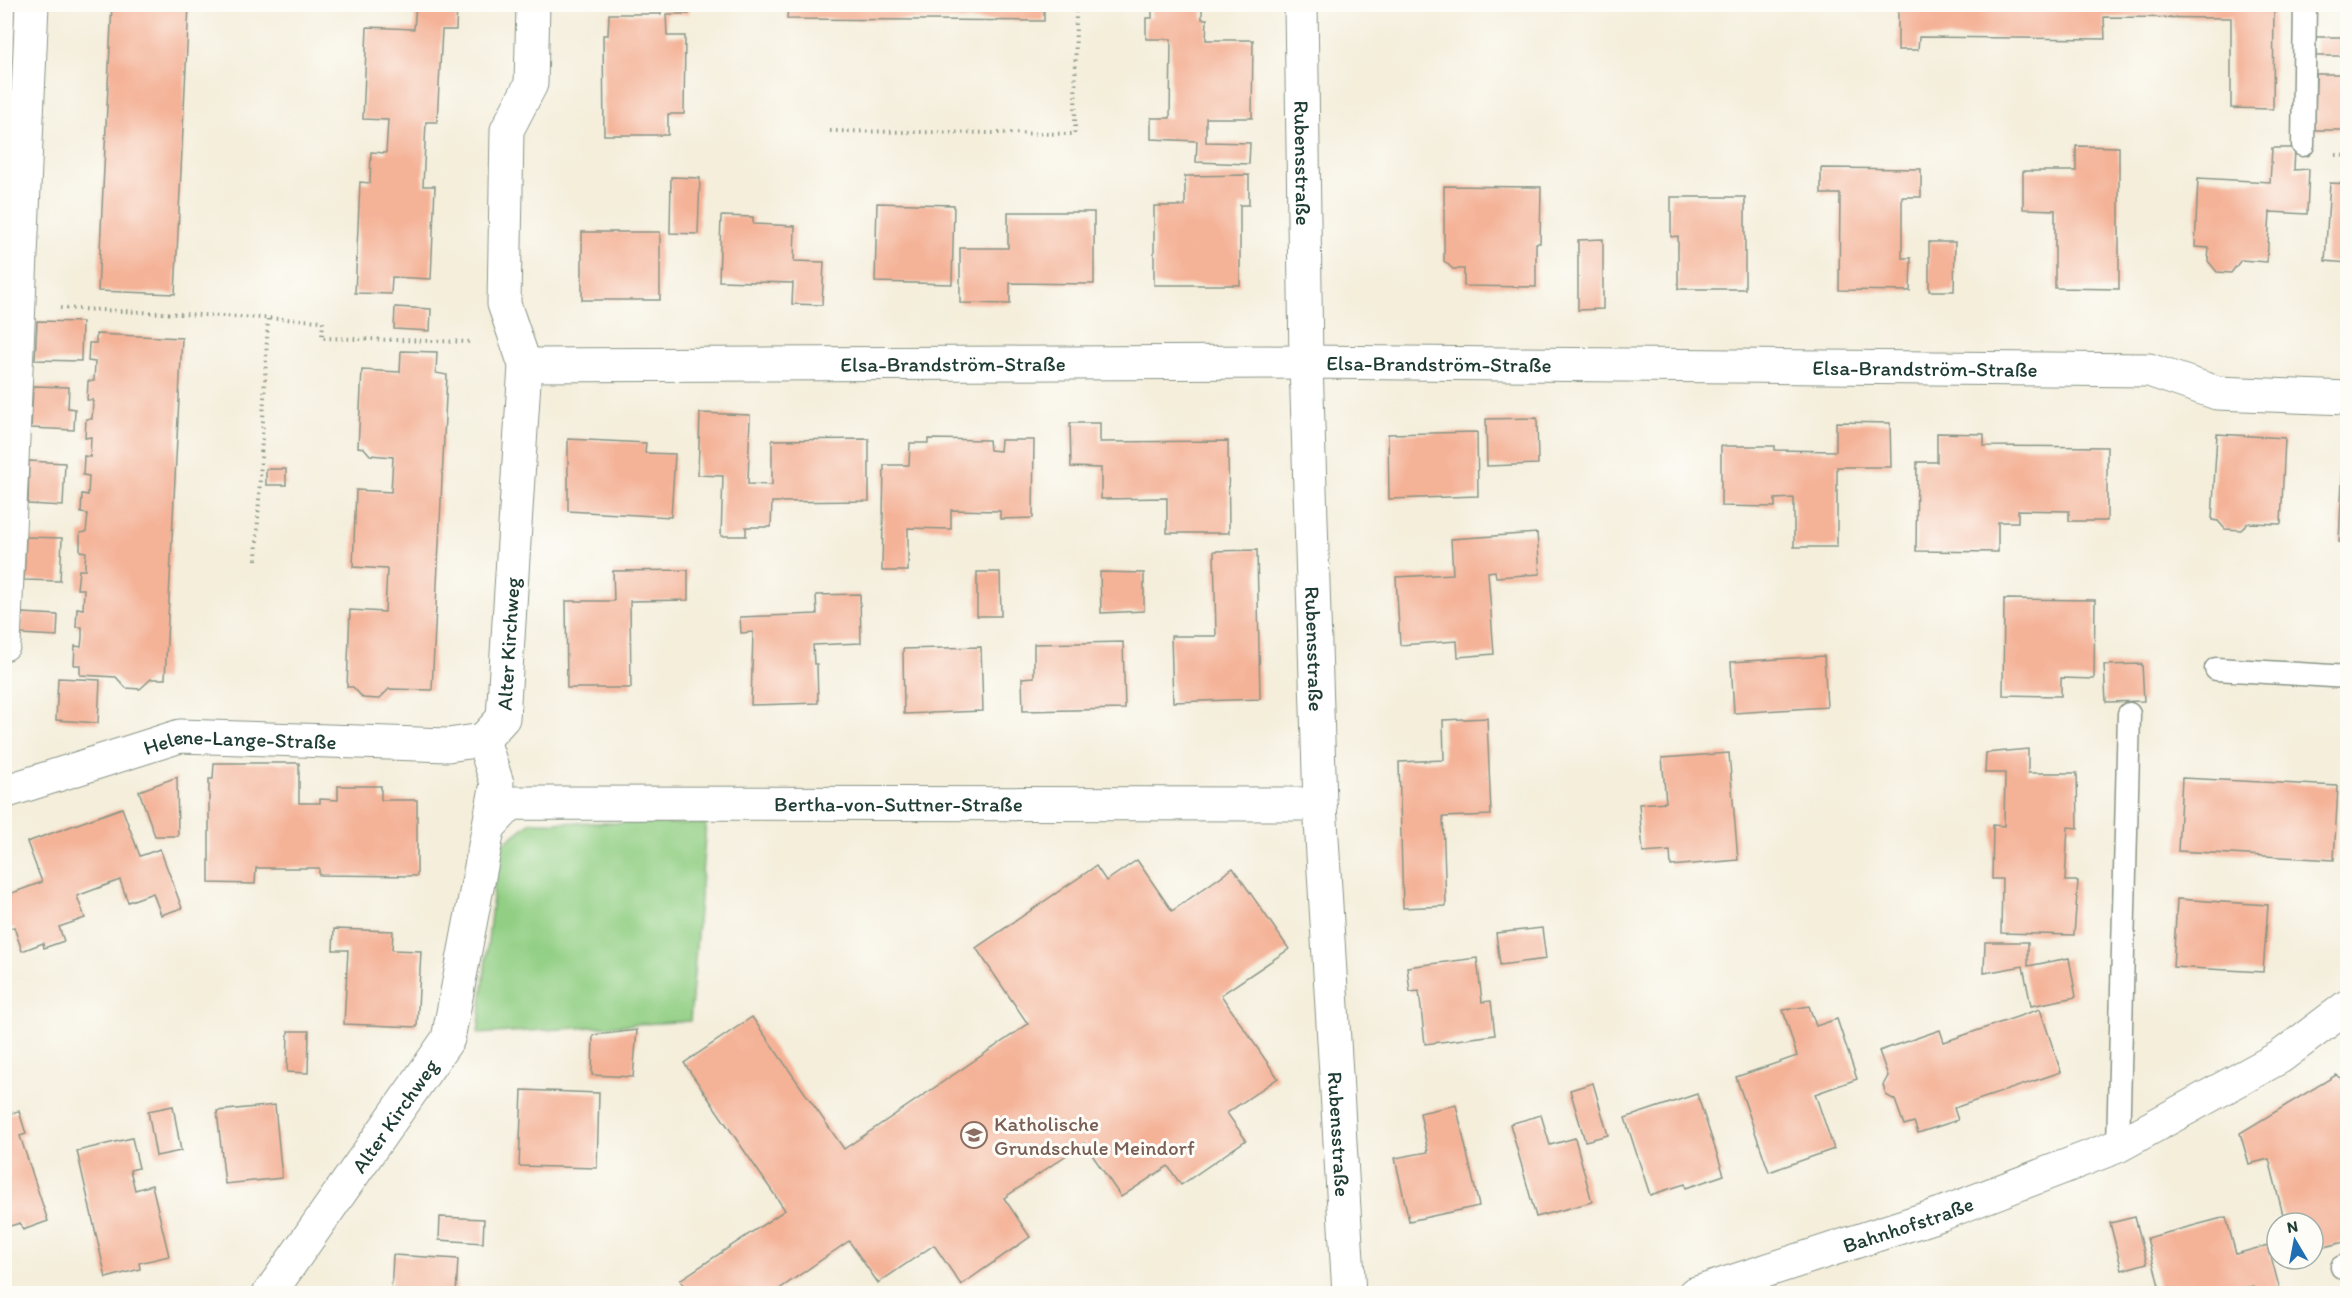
<svg xmlns="http://www.w3.org/2000/svg" width="2352" height="1298" font-family="Itim,sans-serif">
  <rect width="100%" height="100%" fill="#fdfcf7"/>
  <filter id="ink" filterUnits="userSpaceOnUse"><feTurbulence type="fractalNoise" baseFrequency=".0167" numOctaves="2"/><feDisplacementMap in="SourceGraphic" scale="12" xChannelSelector="R" yChannelSelector="G"/><feConvolveMatrix kernelMatrix="1 2 1 2 8 2 1 2 1" color-interpolation-filters="sRGB"/></filter>
  <filter id="wash" filterUnits="userSpaceOnUse"><feTurbulence type="fractalNoise" baseFrequency=".008" numOctaves="4" result="noise"/><feDisplacementMap in="SourceGraphic" scale="24" xChannelSelector="R" yChannelSelector="G"/><feGaussianBlur stdDeviation="1.35" result="paint"/><feColorMatrix in="noise" values="0 0 0 0 0 0 0 0 0 0 0 0 0 0 0 0 0 1.4 0 .05"/><feComposite in="paint" operator="in"/></filter>
  <g filter="url(#wash)">
    <rect width="100%" height="100%" fill="#f4eedb"/>
    <polygon fill="#92cf84" stroke="#58865c" stroke-width="1.5" points="531,822 706,824 690,1021 478,1034 498,848"/>
    <g id="blocks">
      <g fill="#f4b297">
        <polygon points="112,4 189,5 175,294 98,291"/>
        <polygon points="416,4 457,4 456,30 442,30 437,122 426,122 423,186 435,186 431,279 392,277 391,294 355,293 360,182 370,183 371,152 386,153 388,120 363,119 367,27 414,29"/>
        <polygon points="661,4 689,4 689,14 666,14 667,36 685,36 684,114 668,114 668,135 604,135 603,35 608,35 609,14 661,14"/>
        <polygon points="788,4 1044,4 1044,21 787,19"/>
        <polygon points="1152,4 1202,4 1202,19 1207,19 1206,40 1253,40 1252,118 1206,118 1206,142 1250,143 1249,164 1196,162 1197,141 1151,139 1151,118 1170,118 1171,39 1146,39 1146,18 1152,18"/>
        <rect x="1422" y="4" width="43" height="5"/>
        <polygon points="1557,4 1590,4 1590,7 1557,8"/>
        <polygon points="1682,4 1703,4 1703,9 1682,10"/>
        <polygon points="1898,4 2274,4 2273,109 2231,108 2231,18 2104,17 2105,39 1919,37 1918,50 1898,50"/>
        <rect x="2316" y="37" width="32" height="19"/>
        <polygon points="2316,74 2348,74 2348,130 2315,130"/>
        <polygon points="2076,146 2119,147 2119,289 2055,288 2055,210 2023,209 2023,171 2076,171"/>
        <polygon points="2272,148 2295,148 2294,170 2309,169 2307,214 2270,212 2267,262 2241,260 2231,273 2217,272 2208,261 2209,248 2195,247 2198,178 2270,182"/>
        <polygon points="1821,168 1921,169 1921,197 1902,197 1902,258 1911,258 1910,291 1839,290 1840,194 1821,194"/>
        <polygon points="1249,175 1249,205 1240,205 1240,285 1154,285 1154,206 1185,206 1185,176"/>
        <polygon points="671,177 700,178 698,234 670,233"/>
        <polygon points="2330,183 2348,184 2348,263 2325,261"/>
        <polygon points="1444,186 1541,187 1540,243 1536,243 1536,287 1464,286 1464,269 1453,269 1444,261"/>
        <polygon points="1671,197 1745,197 1745,289 1678,289 1678,236 1671,237"/>
        <polygon points="877,203 954,205 952,284 875,282"/>
        <polygon points="1008,212 1094,212 1094,284 1010,283 1010,304 960,303 960,248 1008,248"/>
        <polygon points="721,216 753,217 753,224 795,226 794,261 824,262 822,305 792,304 793,283 719,281"/>
        <rect x="582" y="232" width="78" height="68"/>
        <polygon points="1603,239 1603,309 1578,310 1578,240"/>
        <polygon points="1929,242 1955,242 1954,291 1929,291"/>
        <polygon points="395,307 431,309 430,331 394,329"/>
        <polygon points="37,321 82,322 81,361 35,360"/>
        <polygon points="96,334 182,338 165,679 151,679 140,689 126,688 116,677 80,675 80,665 74,665 75,646 81,647 82,637 82,627 76,627 77,608 83,609 84,589 77,589 79,570 85,570 85,562 86,552 80,551 80,533 86,532 88,514 81,513 82,494 88,495 89,476 83,475 84,456 90,457 91,437 85,438 86,419 92,419 93,400 87,400 88,381 94,381 95,362 88,361 89,343 96,343"/>
        <polygon points="401,351 437,352 436,373 447,375 432,690 389,689 379,699 363,698 353,687 347,687 350,610 385,612 387,569 353,567 356,490 391,492 393,457 370,455 364,448 358,447 362,370 400,372"/>
        <polygon points="33,386 69,387 68,408 75,409 74,430 31,428"/>
        <polygon points="700,413 750,415 748,484 772,485 772,440 869,439 869,501 772,502 771,527 746,527 746,536 721,536 723,476 698,475"/>
        <polygon points="1537,418 1538,464 1487,466 1486,419"/>
        <polygon points="1836,422 1890,423 1891,467 1837,467 1837,547 1794,547 1794,498 1775,499 1775,507 1721,506 1721,446 1775,446 1775,450 1836,451"/>
        <polygon points="1070,423 1100,423 1100,442 1228,441 1229,533 1167,533 1167,498 1101,499 1101,468 1071,467"/>
        <polygon points="1477,432 1478,496 1389,499 1388,434"/>
        <polygon points="1937,433 1984,434 1984,446 2107,447 2107,521 2069,521 2069,511 2018,510 2018,522 1998,522 1998,552 1916,551 1917,462 1937,462"/>
        <polygon points="2217,434 2285,438 2281,524 2248,523 2241,530 2225,529 2218,521 2212,520"/>
        <polygon points="568,439 646,443 645,453 675,454 671,517 568,511"/>
        <polygon points="928,439 989,440 990,450 1000,451 1001,440 1034,440 1033,518 1000,519 1000,511 951,510 951,529 908,528 908,571 882,571 884,465 909,465 910,443 928,443"/>
        <polygon points="2344,440 2348,440 2348,543 2339,542"/>
        <polygon points="29,461 65,463 63,506 28,504"/>
        <rect x="266" y="469" width="20" height="16"/>
        <polygon points="1537,533 1540,574 1496,577 1495,571 1488,572 1494,654 1458,657 1457,641 1400,645 1396,577 1453,574 1451,539"/>
        <polygon points="26,537 62,538 60,581 24,580"/>
        <polygon points="1257,550 1260,699 1173,702 1171,636 1216,636 1214,551"/>
        <polygon points="688,570 688,600 630,601 631,688 567,688 566,601 614,601 613,571"/>
        <polygon points="977,572 1000,572 1001,616 977,616"/>
        <polygon points="1100,572 1144,573 1144,611 1101,613"/>
        <polygon points="860,594 861,643 813,645 814,664 817,664 818,703 751,705 753,632 741,633 740,617 817,614 816,595"/>
        <polygon points="2004,599 2095,600 2094,679 2061,678 2061,696 2003,695"/>
        <polygon points="22,613 58,615 57,636 21,634"/>
        <polygon points="1123,642 1125,709 1023,711 1022,678 1034,677 1034,644"/>
        <polygon points="981,647 983,711 904,714 903,649"/>
        <polygon points="1824,656 1827,707 1734,713 1731,662"/>
        <polygon points="2142,664 2144,701 2106,702 2104,665"/>
        <polygon points="58,678 100,680 98,723 56,720"/>
        <polygon points="1487,718 1491,815 1443,817 1446,906 1403,908 1399,762 1444,760 1443,720"/>
        <polygon points="2028,749 2028,773 2077,773 2078,828 2068,827 2065,881 2078,881 2074,935 2001,933 2002,879 1992,879 1993,825 2004,826 2005,773 1985,773 1986,753"/>
        <polygon points="1729,753 1738,860 1671,866 1670,851 1643,853 1639,804 1666,802 1662,758"/>
        <polygon points="214,763 299,763 299,803 320,803 320,799 338,800 338,786 381,786 381,800 417,800 417,876 319,875 319,868 256,868 255,884 209,883 209,779 213,779"/>
        <polygon points="177,777 178,836 155,836 139,791"/>
        <polygon points="2182,778 2338,786 2334,860 2178,851"/>
        <polygon points="122,808 140,856 160,849 182,908 161,915 153,893 128,902 120,880 77,896 85,918 59,927 64,941 44,948 43,943 22,951 14,927 4,930 4,896 42,882 27,842"/>
        <polygon points="1137,860 1172,911 1233,868 1289,949 1221,995 1278,1078 1227,1113 1246,1140 1181,1185 1168,1166 1121,1197 1084,1143 1004,1198 1030,1237 961,1285 934,1245 878,1283 849,1241 772,1294 689,1294 680,1280 785,1210 684,1063 752,1017 844,1149 1028,1024 976,948 1096,866 1106,881"/>
        <polygon points="2177,899 2268,905 2263,972 2173,967"/>
        <polygon points="1542,928 1546,959 1500,965 1496,933"/>
        <polygon points="334,929 393,931 392,950 421,951 417,1027 344,1024 348,950 333,950"/>
        <polygon points="1985,942 2028,942 2028,966 2069,958 2076,997 2031,1006 2023,966 1984,973"/>
        <polygon points="1477,958 1482,1002 1491,1001 1495,1035 1425,1044 1419,991 1410,992 1407,967"/>
        <polygon points="1809,1006 1816,1026 1837,1019 1857,1079 1815,1094 1834,1149 1769,1172 1736,1077 1797,1056 1783,1010"/>
        <polygon points="2040,1009 2061,1072 1954,1108 1958,1120 1918,1133 1914,1122 1904,1125 1895,1100 1886,1095 1883,1085 1888,1076 1879,1051 1940,1030 1944,1042"/>
        <polygon points="637,1030 633,1077 592,1075 593,1035"/>
        <polygon points="288,1031 309,1031 308,1073 287,1072"/>
        <polygon points="2336,1075 2348,1082 2348,1241 2313,1250 2313,1223 2285,1223 2269,1159 2249,1164 2240,1133"/>
        <polygon points="1593,1083 1608,1135 1585,1141 1570,1090"/>
        <polygon points="522,1090 599,1093 597,1168 519,1166"/>
        <polygon points="1697,1094 1724,1175 1686,1188 1685,1184 1650,1195 1625,1118"/>
        <polygon points="275,1105 282,1178 225,1184 217,1111"/>
        <polygon points="1456,1105 1479,1206 1409,1221 1395,1158 1428,1152 1420,1113"/>
        <polygon points="173,1106 181,1151 156,1156 148,1111"/>
        <polygon points="19,1111 26,1134 20,1136 48,1221 23,1230 20,1223 4,1228 4,1115"/>
        <polygon points="1541,1115 1550,1145 1575,1138 1592,1202 1536,1217 1510,1124"/>
        <polygon points="132,1138 139,1168 130,1170 135,1190 152,1185 169,1256 139,1263 140,1269 106,1278 77,1151"/>
        <polygon points="440,1217 484,1219 483,1243 439,1240"/>
        <polygon points="2135,1217 2147,1263 2122,1270 2110,1223"/>
        <polygon points="2226,1217 2236,1254 2268,1245 2281,1294 2254,1294 2253,1286 2225,1294 2161,1294 2147,1238"/>
        <polygon points="393,1255 458,1259 456,1294 391,1294"/>
      </g>
    </g>
  </g>
  <g filter="url(#ink)">
    <use href="#blocks" fill-opacity="0" stroke="#8a9688" stroke-width="1.5"/>
    <g fill="none" stroke-linecap="round" stroke-linejoin="round">
      <defs>
        <g id="service">
          <polyline points="2303,145 2305,4"/>
          <polyline points="2216,669 2348,677"/>
          <polyline points="2118,1146 2129,714"/>
          <polyline points="2342,1267 2348,1266"/>
        </g>
        <g id="minor">
          <path id="s1" d="M1301,4l5,358 14,442 29,490"/>
          <path id="s2" d="M525,365l781,-3 843,8 68,23 131,5"/>
          <polyline points="4,644 32,4"/>
          <path id="s3" d="M483,740l20,-22 22,-353 -21,-61 3,-174 24,-46 2,-80"/>
          <path id="s4" d="M4,792l176,-56 268,9 35,-5"/>
          <path id="s5" d="M489,827l22,-24 809,1"/>
          <path id="s6" d="M269,1294l179,-255 49,-256 -14,-43"/>
        </g>
        <g id="secondary">
          <path id="s7" d="M1694,1294l247,-80 177,-68 162,-89 68,-51"/>
        </g>
      </defs>
      <use href="#service" stroke="#8a9688" stroke-width="25"/>
      <use href="#minor" stroke="#8a9688" stroke-width="35"/>
      <use href="#secondary" stroke="#8a9688" stroke-width="35"/>
      <g stroke="#8a9688" stroke-width="4" stroke-dasharray="1.5 4.5" stroke-linecap="butt">
        <polyline points="830,131 1075,134 1076,4"/>
        <polyline points="2336,155 2348,156"/>
        <polyline points="60,308 323,321 322,338 473,342"/>
        <polyline points="256,560 268,319"/>
      </g>
      <use href="#service" stroke="#fff" stroke-width="22"/>
      <use href="#minor" stroke="#fff" stroke-width="33"/>
      <use href="#secondary" stroke="#fff" stroke-width="33"/>
    </g>
  </g>
  <defs>
    <symbol id="school-ring" viewBox="-11 -11 22 22"><circle r="9.5" fill="#fdfcf7" stroke="#8d6e63" stroke-width="1.5"/><path d="M0-5L7-2L0 1L-7-2ZM-4 1L0 2.5L4 1V4Q0 6-4 4Z" fill="#8d6e63"/></symbol>
  </defs>
  <g fill-rule="evenodd">
    <use href="#school-ring" x="959" y="1120" width="30" height="30"/>
  </g>
  <g text-anchor="middle" dominant-baseline="central" stroke-width="6" stroke-linejoin="round" paint-order="stroke">
    <g font-size="21" fill="#1f3d34" stroke="#fdfcf7">
      <text stroke="none"><textPath href="#s1" startOffset="159">Rubensstraße</textPath></text>
      <text stroke="none"><textPath href="#s2" startOffset="428">Elsa-Brandström-Straße</textPath></text>
      <text stroke="none"><textPath href="#s2" startOffset="914">Elsa-Brandström-Straße</textPath></text>
      <text stroke="none"><textPath href="#s2" startOffset="1400">Elsa-Brandström-Straße</textPath></text>
      <text stroke="none"><textPath href="#s3" startOffset="104">Alter Kirchweg</textPath></text>
      <text stroke="none"><textPath href="#s1" startOffset="645">Rubensstraße</textPath></text>
      <text stroke="none"><textPath href="#s4" startOffset="244">Helene-Lange-Straße</textPath></text>
      <text stroke="none"><textPath href="#s5" startOffset="420">Bertha-von-Suttner-Straße</textPath></text>
      <text stroke="none"><textPath href="#s6" startOffset="218">Alter Kirchweg</textPath></text>
      <text stroke="none"><textPath href="#s1" startOffset="1131">Rubensstraße</textPath></text>
      <text stroke="none"><textPath href="#s7" startOffset="225">Bahnhofstraße</textPath></text>
    </g>
    <g font-size="21" fill="#785e54" stroke="#fdfcf7" text-anchor="start">
      <text x="994" y="1123">Katholische<tspan x="994" dy="24">Grundschule Meindorf</tspan></text>
    </g>
  </g>
  <rect width="2352" height="1298" fill="none" stroke="#fdfcf7" stroke-width="24"/>
  <g transform="translate(2295 1241) rotate(350)"><circle r="28" fill="#fdfcf7" stroke="#a4b0a9" stroke-width="1.5"/>
  <path d="M0-4.5L10 22L0 15L-10 22Z" fill="#1f6fb2"/>
  <text y="-9" font-size="16" font-weight="bold" text-anchor="middle" fill="#1f3d34">N</text>
  </g>
</svg>
